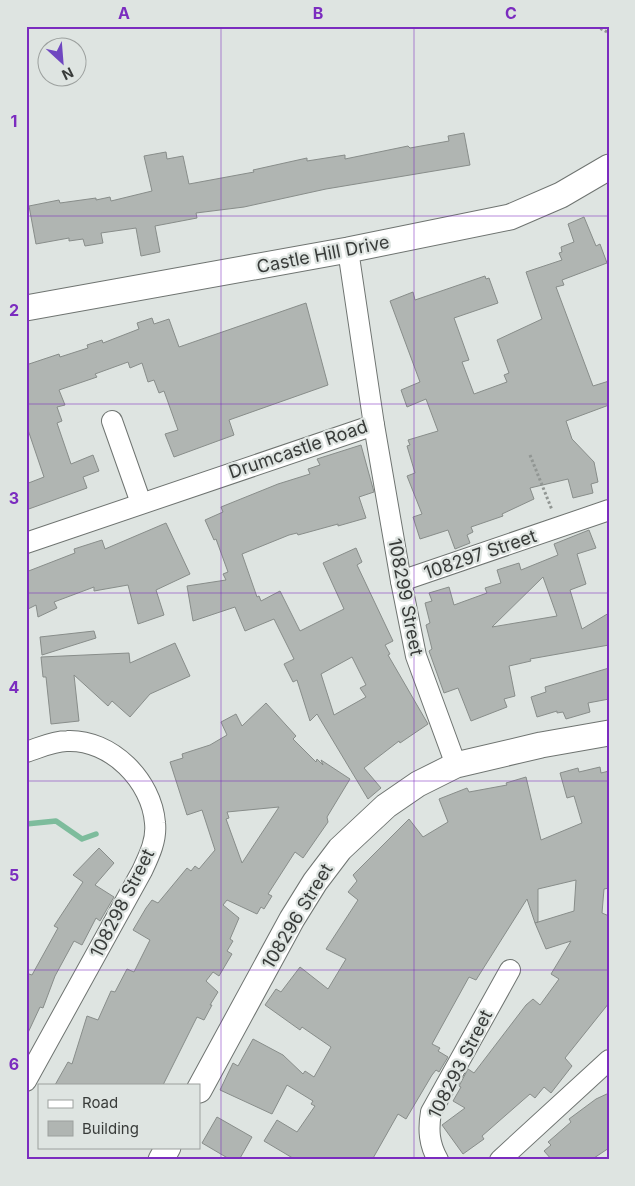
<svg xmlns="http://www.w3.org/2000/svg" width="635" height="1186" font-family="Inter,sans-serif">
  <rect width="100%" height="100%" fill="#dee4e1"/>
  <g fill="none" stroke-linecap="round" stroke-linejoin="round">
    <polyline stroke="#7dbc9c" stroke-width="5.5" points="26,824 56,821 82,839 96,834"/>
  </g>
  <g fill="#b0b5b2" stroke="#888d8a" fill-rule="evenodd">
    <polygon points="464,133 470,165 326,189 244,207 196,213 197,218 155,226 160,252 141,256 136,228 101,233 103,243 85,246 83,239 69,241 69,238 36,244 29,206 59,200 60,203 96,198 96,200 110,197 111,201 152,191 144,156 166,152 167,159 183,156 189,184 254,172 253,170 307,158 307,161 345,155 345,159 408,146 410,148 449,141 448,136"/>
    <polygon points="584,217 596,246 600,244 607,263 562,280 564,285 556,287 593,386 609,381 609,405 566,421 572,439 594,462 598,482 591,484 593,493 573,498 568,479 530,488 534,499 502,514 503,516 471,527 473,532 467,535 470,543 455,549 448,530 420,539 413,517 422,514 407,476 415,473 407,446 410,445 408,440 438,431 426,399 407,407 401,390 420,382 390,301 413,292 415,300 485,276 486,279 489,278 498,303 454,318 469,360 462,362 474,394 507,382 504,375 509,373 497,340 542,319 526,272 562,260 559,253 562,252 561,247 574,242 568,224"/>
    <polygon points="306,303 328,385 229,420 234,435 174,457 165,434 178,430 164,391 159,393 154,380 148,382 142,363 130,368 128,362 95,374 97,377 59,390 65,405 57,407 62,421 57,423 71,464 93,455 99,471 83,477 87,488 26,510 26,484 44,477 26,424 26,365 59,354 60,357 88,348 87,345 102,340 103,343 139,329 137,323 152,318 154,324 169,319 179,347"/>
    <path d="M361,445l13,47 -15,5 7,21 -28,8v-2l-40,11 -1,-2 -8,2 -47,19 15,43 2,-1 2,5 19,-10 20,40 44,-22 -21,-46 33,-15 6,14 -5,3 36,76 -8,4 5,9 -2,1 40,69 -28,19 -1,-2 -35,27 17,20 -13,11 -51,-85 -7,7 -13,-41 -4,2 -9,-18 10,-5 -20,-40 -29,12 -10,-24 -42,14 -6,-35 39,-6 -3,-6 5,-2 -12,-33 -2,1 -9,-20 18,-8 -2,-5 57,-23 32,-10 -2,-5 12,-4 -3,-6zM352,657l14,28 -6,3 6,9 -32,18 -13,-41z"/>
    <polygon points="166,523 190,574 156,590 164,615 138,624 128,585 94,591 94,587 54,602 57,608 38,617 36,605 26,610 26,572 75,553 74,549 102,540 105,549"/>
    <path d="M589,530l7,18 -19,6 9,30 -16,6 12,39 27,-16v32l-79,14 1,2 -22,5 6,30 -11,3 3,8 -36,14 -13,-33 -14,5 -15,-42 3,-2 -6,-24 4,-2 -5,-20 7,-2 -3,-8 20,-6 5,18 33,-12 -2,-5 16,-5 -4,-13 22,-7 2,7 37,-15 -4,-11zM543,577l14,39 -65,11z"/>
    <polygon points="94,631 96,638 42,655 40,637"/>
    <polygon points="175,643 190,676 150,694 130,717 112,701 108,706 74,675 79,721 51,724 46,677 43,677 41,657 129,653 130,663"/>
    <polygon points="609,668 609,699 588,703 590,712 566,719 563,712 557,713 557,711 537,717 531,697 546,692 545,687"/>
    <path d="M266,703l30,33 -3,3 23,23 1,-3 6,6 -2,-5 29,19 -23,38 1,5 -25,36 -8,-6 -27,42 4,2 -8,13 -3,-2 -4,7 -30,-14 -4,5 16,13 -9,21 3,2 -6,10 5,3 -13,22 -6,-4 -7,9 12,11 -8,13h2l-8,15 -7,-3 -34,68h-108l13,-23 4,2 15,-48 11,4 13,-29 4,1 12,-23 7,3 16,-32 -17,-10 13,-22 6,-8 6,3 29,-35 4,3 4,-5 4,3 16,-19 -13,-40 -15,5 -17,-53 13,-4 -1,-4 28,-9 17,-10 -6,-13 15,-8 6,12zM279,807l-37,56 -16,-44 3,-1 -2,-6z"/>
    <polygon points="600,767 601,773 609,771 609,888 604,889 602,913 609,916 609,1003 565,1058 572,1066 551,1093 544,1087 535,1098 530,1094 482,1136 484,1139 463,1154 442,1125 465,1108 453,1101 461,1087 459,1086 468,1069 474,1073 526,1005 533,999 540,1005 559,979 551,974 571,941 546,949 535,923 574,911 576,880 538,889 538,922 535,923 527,899 476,980 469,977 432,1044 440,1048 438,1051 448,1057 439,1072 436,1070 432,1075 406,1119 398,1114 372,1160 296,1160 264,1141 277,1120 297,1132 315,1106 311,1104 313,1101 287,1085 272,1114 220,1090 233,1063 238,1066 253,1039 283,1055 303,1074 305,1071 314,1077 331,1047 302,1027 300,1030 265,1005 276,989 281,992 300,967 328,989 346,959 326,949 358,900 348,892 357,881 353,875 409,819 423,837 448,822 439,799 467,788 469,792 507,785 506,783 526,777 541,840 582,823 574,796 567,798 560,773 578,768 579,772"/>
    <polygon points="99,848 114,863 95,885 114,897 100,921 96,918 82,945 74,941 55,976 43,1008 40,1007 26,1037 26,973 32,975 58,928 54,926 83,882 73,875"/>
    <polygon points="609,1093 609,1148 591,1160 552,1160 544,1151 551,1145 548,1142 571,1122 569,1119 596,1099"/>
    <polygon points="217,1117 252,1137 239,1160 231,1160 202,1143"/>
  </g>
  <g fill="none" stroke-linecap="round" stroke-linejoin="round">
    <defs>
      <g id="minor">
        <polyline points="348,250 374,425 401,581 416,656 456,765"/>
        <polyline points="112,421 141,503"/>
        <polyline points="26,543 374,425"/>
        <polyline points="401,581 609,510"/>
        <path d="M26,752c13,-4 27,-11 41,-11 44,-2 85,40 88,82 2,17 -6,33 -13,48l-116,210"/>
        <path d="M438,1160c-9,-16 -10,-30 -7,-48l79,-142"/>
        <polyline points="500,1160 609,1060"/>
      </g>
      <g id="tertiary">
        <polyline points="26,308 348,250 510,217 561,195 609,167"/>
        <polyline points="199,1090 292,919 315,882 340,849 386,806 418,784 456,765 541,745 609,733"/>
        <polyline points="161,1160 168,1147"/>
      </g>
    </defs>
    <use href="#minor" stroke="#6f7471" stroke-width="22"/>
    <use href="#tertiary" stroke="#6f7471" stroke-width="27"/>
    <g stroke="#919693" stroke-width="3" stroke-dasharray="2.5 2.5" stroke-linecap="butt">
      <polyline points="596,26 609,33"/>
      <polyline points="530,455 552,510"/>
    </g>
    <use href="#minor" stroke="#fff" stroke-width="20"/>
    <use href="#tertiary" stroke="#fff" stroke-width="25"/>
  </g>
  <path fill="none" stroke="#7b2cbf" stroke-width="1" stroke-opacity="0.55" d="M221,26v1134M414,26v1134M26,216h583M26,404h583M26,593h583M26,781h583M26,970h583"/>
  <g text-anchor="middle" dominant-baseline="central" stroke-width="4.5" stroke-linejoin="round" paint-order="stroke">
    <g font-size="18" fill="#383b39" stroke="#dee4e1">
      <text transform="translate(323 254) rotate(-11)">Castle Hill Drive</text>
      <text transform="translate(298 449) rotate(-19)">Drumcastle Road</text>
      <text transform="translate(480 554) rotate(-19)">108297 Street</text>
      <text transform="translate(406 597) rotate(79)">108299 Street</text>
      <text transform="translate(122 903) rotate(-63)">108298 Street</text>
      <text transform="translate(297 916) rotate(-59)">108296 Street</text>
      <text transform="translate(460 1064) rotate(-63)">108293 Street</text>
    </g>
  </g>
  <rect width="635" height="1186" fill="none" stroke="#dee4e1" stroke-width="55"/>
  <rect x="38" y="1084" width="162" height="65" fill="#dee4e1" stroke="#9ca09e"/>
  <rect x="48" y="1100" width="25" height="8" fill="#ffffff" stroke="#9ca09e"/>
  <text x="82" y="1108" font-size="15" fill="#383b39">Road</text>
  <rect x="48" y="1121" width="25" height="15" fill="#b0b5b2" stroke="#9ca09e"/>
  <text x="82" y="1134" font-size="15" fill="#383b39">Building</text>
  <g transform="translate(62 62) rotate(154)"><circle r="24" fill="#dee4e1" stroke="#9ca09e"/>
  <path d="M0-4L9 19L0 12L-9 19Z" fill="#6f47c0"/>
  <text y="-8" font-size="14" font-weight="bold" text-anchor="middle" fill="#383b39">N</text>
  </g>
  <rect x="28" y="28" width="580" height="1130" fill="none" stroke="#7b2cbf" stroke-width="2"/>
  <g font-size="16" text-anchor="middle" font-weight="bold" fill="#7b2cbf">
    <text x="124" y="19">A</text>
    <text x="318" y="19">B</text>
    <text x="511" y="19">C</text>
    <text x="14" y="127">1</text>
    <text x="14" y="316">2</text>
    <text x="14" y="504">3</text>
    <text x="14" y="693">4</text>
    <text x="14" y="881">5</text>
    <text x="14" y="1070">6</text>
  </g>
</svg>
